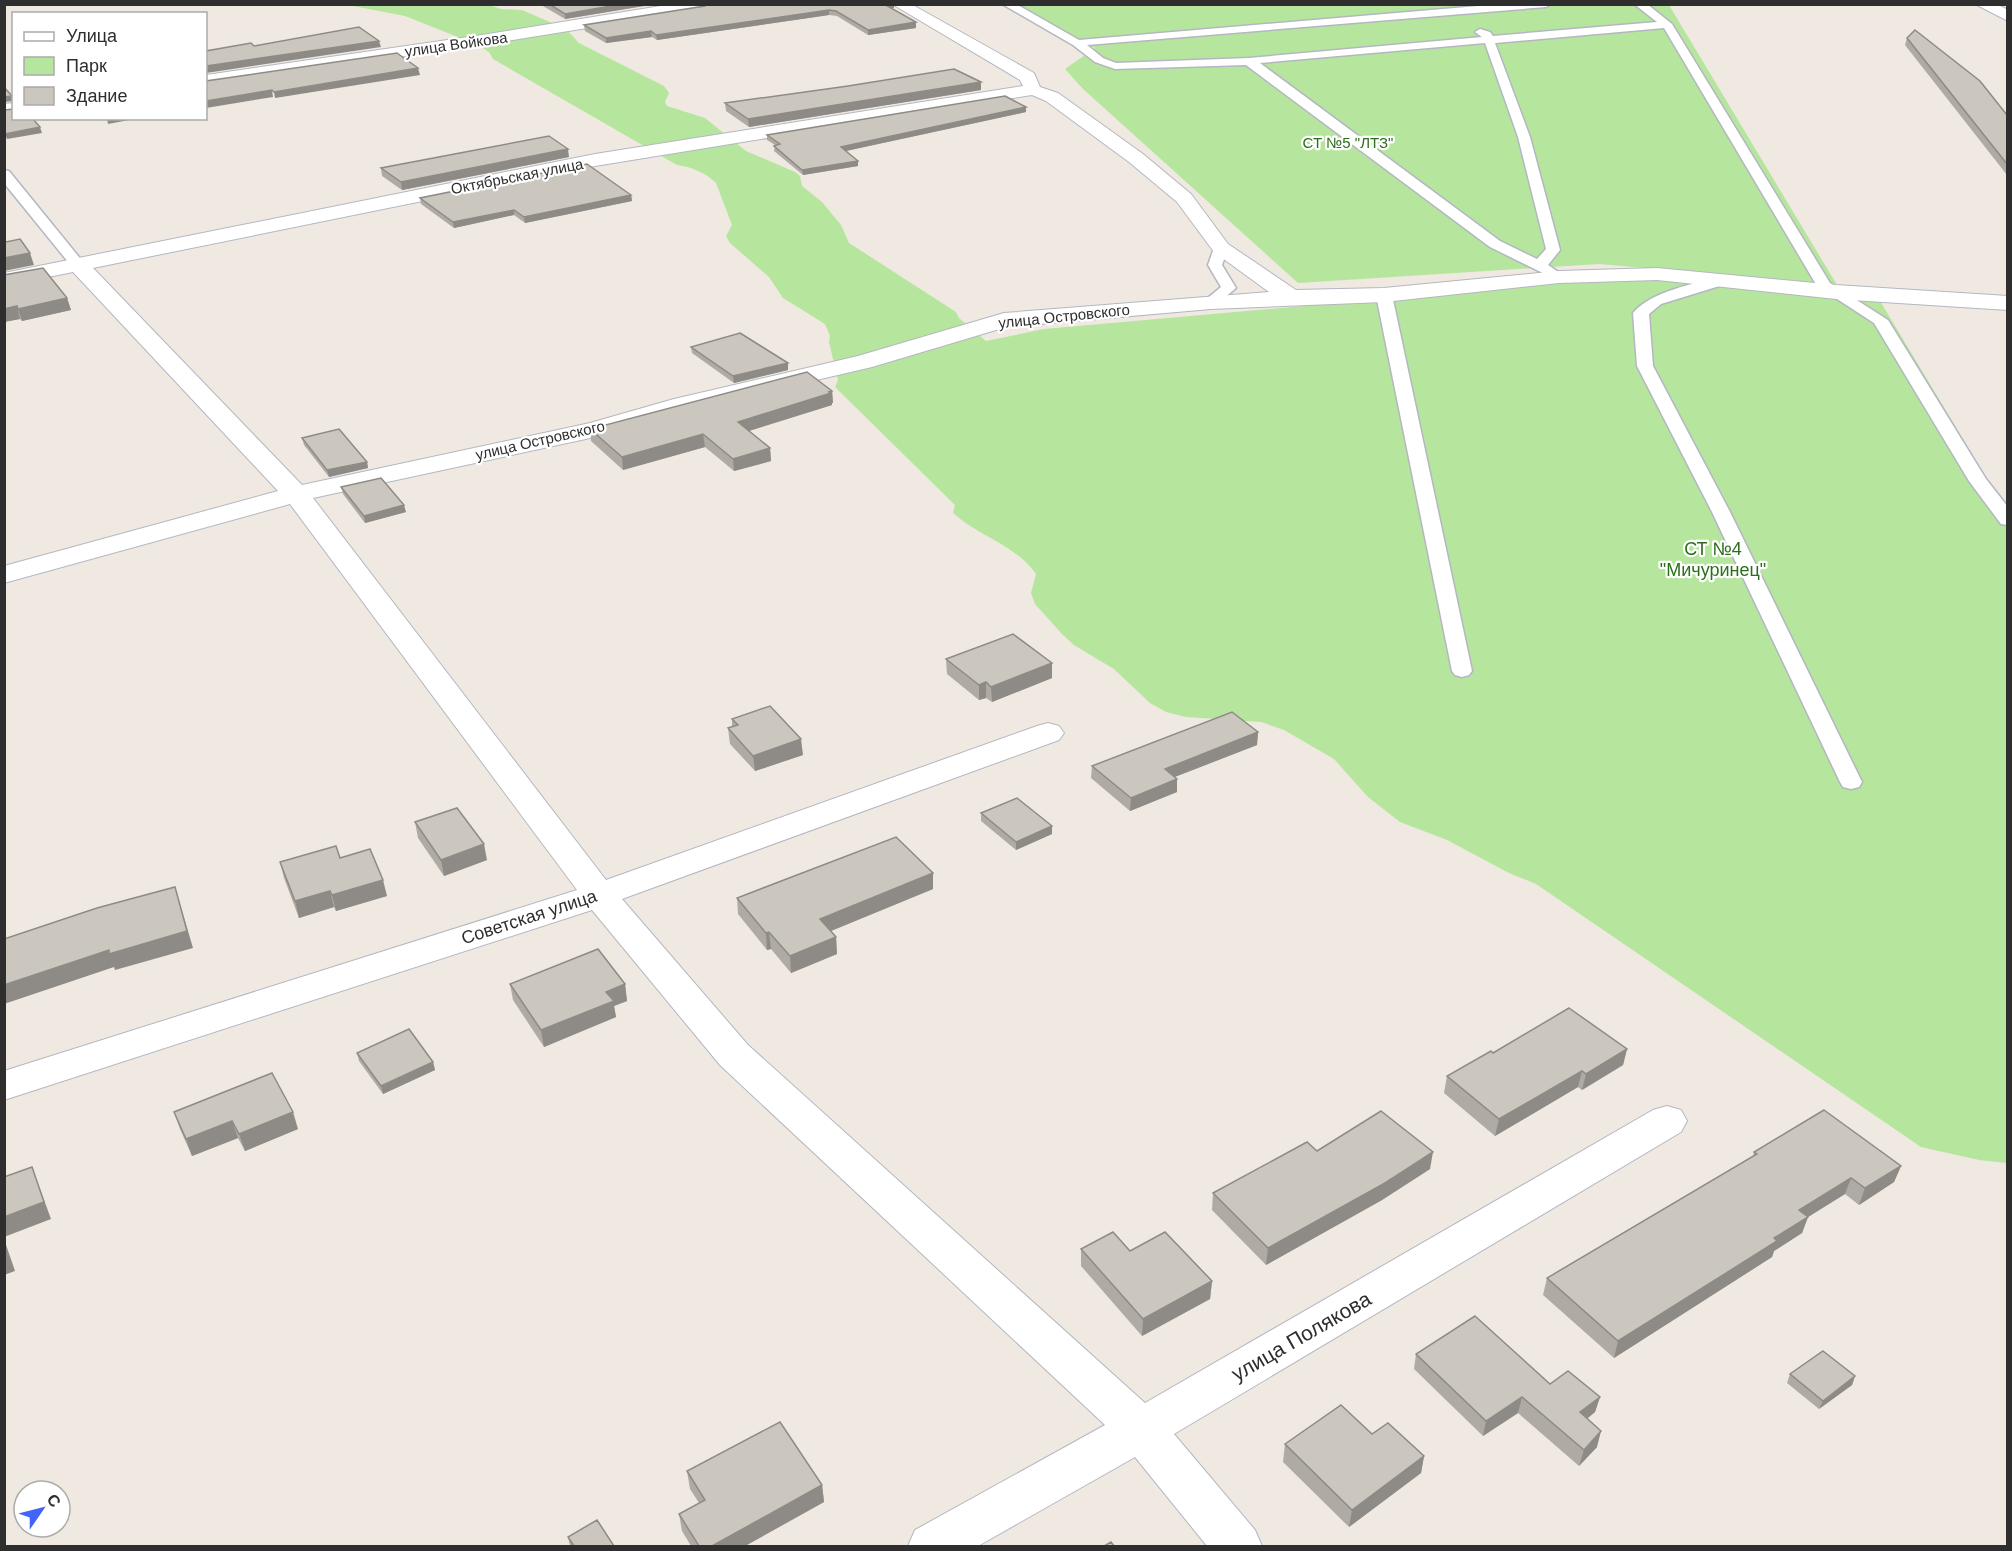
<svg xmlns="http://www.w3.org/2000/svg" width="2012" height="1551" font-family="Helvetica,sans-serif">
  <rect width="100%" height="100%" fill="#efe9e1"/>
  <g fill="#b6e59e">
    <path d="M348,5h141l12,4 21,1 44,19 13,14 85,43 5,7 -4,9 2,4 38,12 41,33 49,21 5,4 2,10 20,16 19,23 8,18 107,69 3,6 27,23 58,-12 597,-53 236,20 130,216v651l-28,-3 -58,-13 -385,-263 -27,-11 -62,-33 -47,-18 -32,-25 -34,-38 -50,-29 -23,-8 -75,-5 -20,-5 -16,-9 -36,-34 -40,-24 -12,-11 -27,-30 -4,-11 5,-19c-20,-29 -58,-38 -83,-61l2,-8 -120,-118 3,-7 -9,-38 1,-6 -5,-12 -42,-26 -14,-21 -39,-34 -4,-7 6,-11 -16,-42c-11,-11 -25,-16 -39,-18l-184,-106 -4,-7 -11,-7 -73,-29z"/>
    <polygon points="1014,5 1669,5 1837,285 1599,264 1298,283 1082,88 1065,69 1095,48"/>
  </g>
  <g fill="none" stroke-linecap="round" stroke-linejoin="round">
    <defs>
      <g id="service">
        <path d="M1002,4h14l63,36 423,-36h49l-5,3 -459,38 16,13 13,5 133,-5 233,-21 -7,-5 5,-3 10,3 3,4 164,-14 -23,-18h13l25,20 158,259 58,37 98,159 22,28v18l-7,-1 -32,-43 -95,-158 -57,-37 -153,-258 -169,15 35,94 30,113 -12,15 18,12 -7,4 -69,-34 -244,-182 -131,4 -20,-7 -22,-17zM1485,43l33,94 28,112 -9,10 -37,-18 -240,-178z"/>
        <polygon points="4,170 9,171 83,262 85,265 83,268 73,268 4,183"/>
        <polygon points="1221,244 1228,248 1222,265 1236,288 1216,305 1211,307 1203,302 1221,287 1208,265 1214,248"/>
        <path d="M1721,277l7,4 -2,3 -65,20 -12,10 4,52 77,146 132,270 -3,5 -8,2 -8,-2 -3,-5 -128,-270 -75,-146 -4,-53c17,-21 62,-30 88,-36z"/>
        <polygon points="1384,290 1392,295 1472,671 1469,675 1462,677 1455,675 1452,671 1376,295"/>
      </g>
      <g id="minor">
        <polygon points="673,4 712,4 705,9 482,45 206,85 206,75 482,35"/>
        <path d="M892,4h19l123,69 6,14 18,6 85,61 48,40 37,50 68,46 88,-2 175,-17 98,-3 179,17 172,11v14l-172,-11 -179,-19 -98,3 -175,19 -173,7 -205,18 -134,40 -192,45 -85,25 -282,61 293,382 431,-154 11,-3 11,3 5,7 -5,7 -437,159 126,146 397,358 508,-293 14,-4 14,4 6,11 -6,11 -507,302 81,96 7,16h-55l-72,-89 -157,89h-70l7,-16 190,-105 -385,-360 -128,-155 -588,190v-29l573,-181 -287,-386 -286,79v-17l274,-75 -205,-219 -69,14v-13l591,-119 428,-68 -3,-6zM1032,95l14,6 83,61 48,40 37,50 55,40 -265,21 -146,43 -184,43 -84,24 -288,62 -209,-217 502,-102z"/>
        <polygon points="1975,4 1996,4 2008,10 2008,21"/>
        <polygon points="14,103 14,113 4,114 4,104"/>
      </g>
    </defs>
    <use href="#service" stroke="#b4b7c1" stroke-width="3"/>
    <use href="#minor" stroke="#b4b7c1" stroke-width="2"/>
    <use href="#service" fill="#fff" fill-rule="evenodd"/>
    <use href="#minor" fill="#fff" fill-rule="evenodd"/>
  </g>
  <g fill="#afaba4">
    <polygon points="543,4 656,4 565,19 543,6"/>
    <polygon points="707,4 894,4 894,8 890,8 916,28 868,35 837,16 829,15 657,40 652,37 606,43 585,31 584,25 705,6"/>
    <polygon points="1907,38 2007,115 2007,175 1905,45"/>
    <polygon points="981,90 749,127 726,111 725,103"/>
    <polygon points="1026,107 1026,112 846,151 858,166 803,175 774,151 775,145 767,140 767,135"/>
    <polygon points="569,157 402,190 382,176 381,168"/>
    <polygon points="631,195 632,201 525,223 514,215 454,228 421,204 420,198"/>
    <polygon points="4,275 67,298 71,310 22,321 20,319 4,322"/>
    <polygon points="691,347 788,363 788,370 734,383 692,353"/>
    <polygon points="832,391 833,403 832,403 832,405 749,431 770,448 771,461 734,471 705,447 623,470 591,441 590,429"/>
    <polygon points="302,438 367,462 368,468 329,477 304,445"/>
    <polygon points="341,487 406,512 365,523 343,494"/>
    <polygon points="946,659 1052,678 992,702 986,698 979,700 947,674"/>
    <polygon points="732,719 803,755 755,771 730,744 728,728 732,727"/>
    <polygon points="1258,732 1257,745 1175,777 1177,779 1177,792 1130,811 1091,778 1092,766"/>
    <polygon points="981,813 1052,826 1052,834 1016,850 981,821"/>
    <polygon points="415,822 487,860 444,876 418,838"/>
    <polygon points="340,858 387,896 336,911 334,907 299,918 284,878 280,862"/>
    <polygon points="933,873 933,889 831,931 836,937 837,954 791,973 771,949 767,950 738,914 737,898"/>
    <polygon points="510,984 625,984 627,1001 614,1006 616,1017 544,1047 513,1000"/>
    <polygon points="1627,1049 1623,1065 1582,1090 1578,1087 1495,1136 1444,1093 1447,1076 1493,1053"/>
    <polygon points="357,1053 433,1062 435,1070 383,1094 359,1061"/>
    <polygon points="174,1112 298,1129 245,1151 238,1138 192,1156 180,1129"/>
    <polygon points="1317,1151 1430,1169 1382,1200 1266,1265 1212,1210 1213,1193"/>
    <polygon points="1754,1152 1901,1166 1894,1182 1859,1205 1845,1194 1808,1217 1802,1233 1774,1251 1772,1257 1614,1358 1543,1295 1547,1278 1753,1156"/>
    <polygon points="1081,1249 1130,1251 1212,1281 1210,1299 1142,1336 1081,1266"/>
    <polygon points="1416,1354 1600,1397 1595,1412 1587,1419 1597,1447 1579,1466 1518,1413 1483,1436 1414,1369"/>
    <polygon points="1790,1374 1855,1376 1852,1385 1819,1409 1787,1383"/>
    <polygon points="1372,1434 1424,1456 1421,1473 1349,1527 1283,1462 1285,1444"/>
    <polygon points="687,1471 822,1485 824,1502 745,1546 691,1546 682,1531 679,1514 699,1503 690,1489"/>
    <polygon points="568,1537 614,1546 570,1546"/>
  </g>
  <g fill="#8e8b86">
    <polygon points="622,4 656,4 565,19 565,14"/>
    <polygon points="882,4 894,4 894,8 882,9"/>
    <polygon points="829,10 829,15 657,40 656,35"/>
    <polygon points="916,22 916,28 868,35 868,30"/>
    <polygon points="651,31 652,37 606,43 606,38"/>
    <polygon points="379,41 381,47 206,73 206,74 206,66"/>
    <polygon points="418,68 420,75 275,98 274,92"/>
    <polygon points="981,82 981,90 749,127 748,119"/>
    <polygon points="272,90 273,97 206,108 206,101"/>
    <polygon points="12,96 14,101 4,102 4,97"/>
    <polygon points="1026,107 1026,112 841,152 841,147"/>
    <polygon points="107,118 140,118 108,124"/>
    <polygon points="40,127 42,133 7,139 5,134"/>
    <polygon points="568,149 569,157 402,190 401,182"/>
    <polygon points="858,161 858,166 803,175 802,170"/>
    <polygon points="631,195 632,201 525,223 524,217"/>
    <polygon points="514,210 514,215 454,228 453,222"/>
    <polygon points="30,253 34,265 4,271 4,258"/>
    <polygon points="67,298 71,310 22,321 18,309"/>
    <polygon points="17,306 20,319 4,322 4,309"/>
    <polygon points="788,363 788,370 734,383 733,376"/>
    <polygon points="832,391 833,403 832,403 832,405 739,434 738,422"/>
    <polygon points="703,434 705,447 623,470 622,457"/>
    <polygon points="770,448 771,461 734,471 733,459"/>
    <polygon points="367,462 368,468 329,477 327,470"/>
    <polygon points="404,505 406,512 365,523 364,516"/>
    <polygon points="1052,663 1052,678 992,702 991,687"/>
    <polygon points="986,682 986,698 979,700 979,685"/>
    <polygon points="1258,732 1257,745 1164,781 1165,769"/>
    <polygon points="801,739 803,755 755,771 753,756"/>
    <polygon points="1177,779 1177,792 1130,811 1131,798"/>
    <polygon points="1052,826 1052,834 1016,850 1016,842"/>
    <polygon points="484,844 487,860 444,876 441,860"/>
    <polygon points="933,873 933,889 821,935 820,919"/>
    <polygon points="383,880 387,896 336,911 332,895"/>
    <polygon points="175,887 193,948 115,970 114,967 4,1004 4,985"/>
    <polygon points="330,891 334,907 299,918 295,901"/>
    <polygon points="769,932 771,949 767,950 766,933"/>
    <polygon points="836,937 837,954 791,973 790,956"/>
    <polygon points="625,984 627,1001 614,1006 616,1017 544,1047 541,1030 606,992"/>
    <polygon points="1627,1049 1623,1065 1582,1090 1586,1074"/>
    <polygon points="433,1062 435,1070 383,1094 381,1086"/>
    <polygon points="1582,1071 1578,1087 1495,1136 1499,1119"/>
    <polygon points="293,1112 298,1129 245,1151 239,1134"/>
    <polygon points="232,1121 238,1138 192,1156 186,1139"/>
    <polygon points="1433,1152 1430,1169 1382,1200 1266,1265 1268,1248"/>
    <polygon points="1901,1166 1894,1182 1859,1205 1865,1188"/>
    <polygon points="32,1167 51,1219 4,1237 4,1217"/>
    <polygon points="1851,1178 1845,1194 1808,1217 1802,1233 1774,1251 1772,1257 1614,1358 1618,1341 1774,1238 1799,1210"/>
    <polygon points="4,1239 15,1271 4,1275"/>
    <polygon points="1212,1281 1210,1299 1142,1336 1143,1319"/>
    <polygon points="1855,1376 1852,1385 1819,1409 1823,1401"/>
    <polygon points="1522,1397 1518,1413 1483,1436 1486,1421"/>
    <polygon points="1600,1397 1595,1412 1576,1427 1580,1412"/>
    <polygon points="1601,1431 1597,1447 1579,1466 1584,1450"/>
    <polygon points="1424,1456 1421,1473 1349,1527 1352,1510"/>
    <polygon points="822,1485 824,1502 745,1546 712,1546"/>
  </g>
  <g fill="#cbc7bf" stroke="#8e8b86" stroke-width="1.5">
    <polygon points="549,4 622,4 565,14"/>
    <polygon points="707,4 884,4 916,22 868,30 836,11 829,10 656,35 651,31 606,38 584,25 705,6"/>
    <polygon points="359,27 379,41 206,66 206,51 251,43 254,46"/>
    <polygon points="1915,30 1980,81 2007,115 2007,164 1907,38"/>
    <polygon points="397,53 418,68 274,92 272,90 206,101 206,81"/>
    <polygon points="954,69 981,82 748,119 725,103 848,86"/>
    <polygon points="4,87 12,96 4,97"/>
    <polygon points="1005,96 1026,107 841,147 858,161 802,170 774,146 780,144 767,135"/>
    <polygon points="14,109 14,118 32,118 40,127 5,134 4,110"/>
    <polygon points="549,136 568,149 401,182 381,168"/>
    <polygon points="587,164 631,195 524,217 514,210 453,222 420,198"/>
    <polygon points="20,239 30,253 4,258 4,240 6,242"/>
    <polygon points="43,268 67,298 18,309 17,306 4,309 4,275"/>
    <polygon points="740,333 788,363 733,376 691,347"/>
    <polygon points="807,372 832,391 829,392 831,393 738,422 770,448 733,459 703,434 622,457 590,429"/>
    <polygon points="339,429 367,462 327,470 302,438"/>
    <polygon points="381,478 404,505 364,516 341,487"/>
    <polygon points="1013,634 1052,663 991,687 986,682 979,685 946,659"/>
    <polygon points="770,706 801,739 753,756 728,728 738,725 732,719"/>
    <polygon points="1232,712 1258,732 1165,769 1177,779 1131,798 1092,766"/>
    <polygon points="1017,798 1052,826 1016,842 981,813"/>
    <polygon points="457,808 484,844 441,860 415,822"/>
    <polygon points="896,837 933,873 820,919 836,937 790,956 769,932 766,933 737,898"/>
    <polygon points="336,846 340,858 370,849 383,880 332,895 330,891 295,901 280,862"/>
    <polygon points="175,887 187,931 109,954 109,950 4,985 4,939 97,908"/>
    <polygon points="598,949 625,984 606,992 614,1001 541,1030 510,984"/>
    <polygon points="1569,1008 1627,1049 1586,1074 1582,1071 1499,1119 1447,1076 1491,1051 1493,1053"/>
    <polygon points="409,1029 433,1062 381,1086 357,1053"/>
    <polygon points="272,1073 293,1112 239,1134 232,1121 186,1139 174,1112"/>
    <polygon points="1824,1110 1901,1166 1865,1188 1851,1178 1799,1210 1808,1217 1774,1238 1777,1241 1618,1341 1547,1278 1757,1154 1754,1152"/>
    <polygon points="1381,1111 1433,1152 1385,1183 1268,1248 1213,1193 1307,1142 1317,1151"/>
    <polygon points="32,1167 44,1202 4,1217 4,1177"/>
    <polygon points="1113,1232 1130,1251 1165,1232 1212,1281 1143,1319 1081,1249"/>
    <polygon points="4,1245 7,1254 4,1255"/>
    <polygon points="1475,1316 1550,1384 1568,1371 1600,1397 1580,1412 1601,1431 1584,1450 1522,1397 1486,1421 1416,1354"/>
    <polygon points="1823,1351 1855,1376 1823,1401 1790,1374"/>
    <polygon points="1341,1405 1372,1434 1388,1423 1424,1456 1352,1510 1285,1444"/>
    <polygon points="780,1422 822,1485 712,1546 699,1546 679,1514 705,1500 687,1471"/>
    <polygon points="597,1520 614,1546 574,1546 568,1537"/>
    <polygon points="1111,1542 1114,1546 1104,1546"/>
  </g>
  <g text-anchor="middle" dominant-baseline="central" stroke-width="4.5" stroke-linejoin="round" paint-order="stroke">
    <g font-size="15" fill="#2e2e2e" stroke="#fff">
      <text transform="translate(456 44) rotate(-8)">улица Войкова</text>
      <text transform="translate(517 176) rotate(-11)">Октябрьская улица</text>
      <text transform="translate(1064 316) rotate(-6)">улица Островского</text>
      <text transform="translate(540 440) rotate(-13)">улица Островского</text>
    </g>
    <g font-size="15" fill="#2c6e1b" stroke="#fff">
      <text x="1348" y="142">СТ №5 "ЛТЗ"</text>
    </g>
    <g font-size="18" fill="#2c6e1b" stroke="#fff">
      <text x="1713" y="549">СТ №4<tspan x="1713" dy="21">"Мичуринец"</tspan></text>
    </g>
    <g font-size="18" fill="#2e2e2e" stroke="#fff">
      <text transform="translate(529 917) rotate(-18)">Советская улица</text>
    </g>
    <g font-size="21" fill="#2e2e2e" stroke="#fff">
      <text transform="translate(1301 1336) rotate(-30)">улица Полякова</text>
    </g>
  </g>
  <rect width="2012" height="1551" fill="none" stroke="#2e2e2e" stroke-width="12"/>
  <rect x="12" y="12" width="195" height="108" fill="#ffffff" stroke="#ababab" stroke-width="1.5"/>
  <rect x="24" y="32" width="30" height="9" fill="#ffffff" stroke="#ababab" stroke-width="1.5"/>
  <text x="66" y="42" font-size="18" fill="#2e2e2e">Улица</text>
  <rect x="24" y="57" width="30" height="18" fill="#b6e59e" stroke="#ababab" stroke-width="1.5"/>
  <text x="66" y="72" font-size="18" fill="#2e2e2e">Парк</text>
  <rect x="24" y="87" width="30" height="18" fill="#cbc7bf" stroke="#ababab" stroke-width="1.5"/>
  <text x="66" y="102" font-size="18" fill="#2e2e2e">Здание</text>
  <g transform="translate(42 1509) rotate(55)"><circle r="28" fill="#ffffff" stroke="#ababab" stroke-width="1.5"/>
  <path d="M0-4.5L10 22L0 15L-10 22Z" fill="#4264fb"/>
  <text y="-9" font-size="16" font-weight="bold" text-anchor="middle" fill="#2e2e2e">С</text>
  </g>
</svg>
